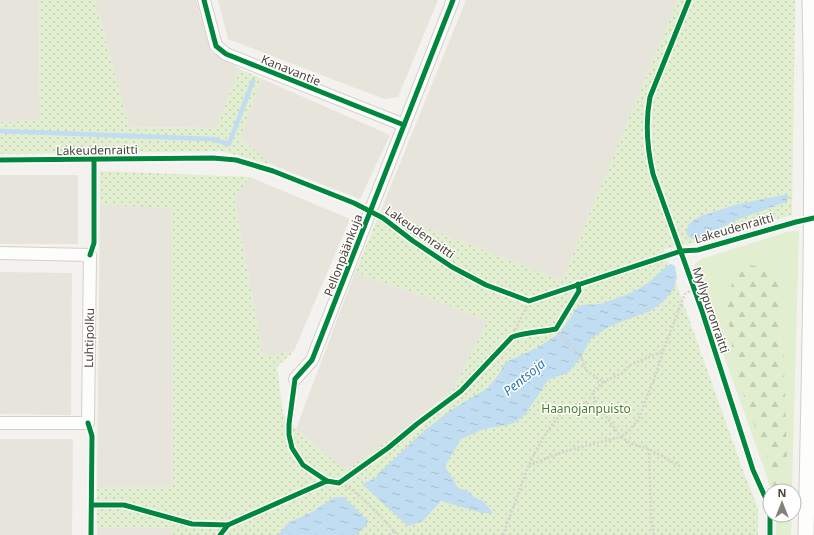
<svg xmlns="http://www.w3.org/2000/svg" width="814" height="535" font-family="'Noto Sans',sans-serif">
  <defs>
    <pattern id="forest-firs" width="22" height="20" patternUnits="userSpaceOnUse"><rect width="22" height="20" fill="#e1eecf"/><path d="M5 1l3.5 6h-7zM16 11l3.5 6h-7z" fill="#c3cdb2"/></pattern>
    <pattern id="park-dots" width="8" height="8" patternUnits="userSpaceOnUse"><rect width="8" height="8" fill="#e1eecf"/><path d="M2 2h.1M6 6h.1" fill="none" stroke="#c3cdb2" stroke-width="1.8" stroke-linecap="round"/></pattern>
    <pattern id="water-ripples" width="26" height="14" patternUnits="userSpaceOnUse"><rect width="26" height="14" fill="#c0ddf1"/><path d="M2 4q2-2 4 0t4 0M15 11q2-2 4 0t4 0" fill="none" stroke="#a6bfcf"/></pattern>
  </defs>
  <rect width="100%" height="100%" fill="#f4f2ee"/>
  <g fill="#e7e4dc">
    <polygon points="0,0 39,0 40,120 0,122"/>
    <polygon points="95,0 196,0 211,52 240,69 216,128 129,127"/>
    <polygon points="218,0 438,0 398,97 384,99 228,39"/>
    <polygon points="466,0 678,0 562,281 381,210"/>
    <polygon points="262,79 390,135 360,199 272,165 240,138"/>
    <rect x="0" y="175" width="78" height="69"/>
    <polygon points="250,177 350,219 294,351 263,357 234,197"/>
    <polygon points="100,205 172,207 173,488 97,487"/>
    <polygon points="0,272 72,273 71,415 0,414"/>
    <polygon points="355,272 488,320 455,387 410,425 345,470 296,429"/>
    <polygon points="0,439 73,439 72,535 0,535"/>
    <polygon points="97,527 172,528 172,535 97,535"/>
  </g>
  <g fill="#e1eecf">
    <polygon points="799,231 792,491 772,491 696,277 694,268 695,264 701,259 787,232"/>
    <polygon points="776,515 792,515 791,535 776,535"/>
  </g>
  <polygon fill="url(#forest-firs)" points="750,265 776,270 782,302 787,460 776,490 768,483 766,453 747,407 734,359 727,311 734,272"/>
  <g fill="url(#park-dots)">
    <polygon points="39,0 95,0 129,127 216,128 240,69 262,79 240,138 272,165 221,151 0,154 0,122 40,120"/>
    <polygon points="678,0 795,0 792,215 691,244 664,249 744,473 758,508 758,535 172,535 172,528 97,527 97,487 173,487 172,208 100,205 100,171 250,177 234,198 263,356 294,351 277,367 283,414 296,429 345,470 410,425 455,387 488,320 355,272 381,210 562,281"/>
  </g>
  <g fill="url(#water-ripples)">
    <polygon points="787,194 789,197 786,202 737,220 697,240 690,238 686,233 688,226 691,222 701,216 735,205"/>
    <polygon points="671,264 675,266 677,278 674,288 663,302 650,311 615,324 603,330 590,340 581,357 569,372 548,380 524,416 512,424 484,429 461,439 445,466 458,488 470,492 474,497 483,501 493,513 482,513 441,501 423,521 408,526 362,484 376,478 378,474 425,430 451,410 488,388 499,374 506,362 537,348 560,333 576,309 582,305 601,304 631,293 648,283 667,266"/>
    <polygon points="335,497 344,497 368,521 367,524 356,535 278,535 288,523 312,512"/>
  </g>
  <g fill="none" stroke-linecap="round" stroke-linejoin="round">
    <polyline stroke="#c0ddf1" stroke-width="4.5" points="0,131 212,139 229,144 253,81"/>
    <defs>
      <g id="minor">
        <polyline points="204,0 216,46 226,54 404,125"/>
        <polyline points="0,253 90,255 88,423 0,423"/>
        <polyline points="295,379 312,360 453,0"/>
      </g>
      <path id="tertiary" d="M806,535c4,-178 8,-357 4,-535"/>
    </defs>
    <use href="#minor" stroke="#d2d0cb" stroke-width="14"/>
    <use href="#tertiary" stroke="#d2d0cb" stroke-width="17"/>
    <g stroke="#d3d2cc" stroke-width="2.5" stroke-dasharray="2 2" stroke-linecap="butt">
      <polyline points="556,329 581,357 586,370 603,382 592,393 598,406"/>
      <polyline points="512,337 529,301"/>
      <polyline points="603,382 622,373 630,365 663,351"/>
      <path d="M294,390c-4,25 -12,55 8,75 7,7 16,11 24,16"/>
      <polyline points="649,449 651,517 654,535"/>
      <polyline points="680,466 649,449 632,444 621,437 631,428 639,418 657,371 663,351 685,294 694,288"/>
      <path d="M339,483l49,-35 29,-24 44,-33 51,-54c15,-5 30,-5 44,-8l23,-38 -1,-7"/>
      <polyline points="92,505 124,505 192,524 227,525"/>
      <path d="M220,535l8,-10 99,-44c3,1 8,0 12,2 19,6 44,37 59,52"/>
      <polyline points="389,535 394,531"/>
      <path d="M503,535l25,-68c10,-20 34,-72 62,-63 3,1 6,2 8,4 8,7 16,20 23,29 -32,8 -64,14 -93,30"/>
    </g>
    <use href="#minor" stroke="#fdfdfc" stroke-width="12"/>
    <use href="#tertiary" stroke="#fdfdfc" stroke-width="15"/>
    <defs>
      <g id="cycleway">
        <polyline points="204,0 216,46 226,54 404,125"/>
        <path d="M689,0l-39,97c-5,26 -3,51 3,77l49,137 51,159 17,38v27"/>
        <polyline points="0,160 213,158 236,160 273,171 354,203 383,218 413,241 452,267 486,285 529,301 681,251 698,250 796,222 814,218"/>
        <polyline points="90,255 94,243 94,160"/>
        <polyline points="88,423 92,436 91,535"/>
        <polyline points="327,481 303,465 292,448 289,435 289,424 295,379 312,360 453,0"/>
        <polyline points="92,505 124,505 192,524 228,525"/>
        <path d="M220,535l8,-10 99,-44 12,2 49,-35 29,-24 44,-33 51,-54c15,-5 30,-5 44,-8l23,-38 -1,-7"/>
      </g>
    </defs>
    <use href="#cycleway" stroke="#fff" stroke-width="8"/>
    <use href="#cycleway" stroke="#00873e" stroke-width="5"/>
  </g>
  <g text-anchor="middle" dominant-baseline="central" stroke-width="3" stroke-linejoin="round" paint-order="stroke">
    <g font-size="12" fill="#4b4439" stroke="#fff">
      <text transform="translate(291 70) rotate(22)">Kanavantie</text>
      <text transform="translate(97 150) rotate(-1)">Lakeudenraitti</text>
      <text transform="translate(734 228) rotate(-16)">Lakeudenraitti</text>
      <text transform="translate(420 232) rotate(35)">Lakeudenraitti</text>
      <text transform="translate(343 255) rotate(-69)">Pellonpäänkuja</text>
      <text transform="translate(711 310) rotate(71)">Myllypuronraitti</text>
      <text transform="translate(89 338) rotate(-89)">Luhtipolku</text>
    </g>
    <g font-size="12" fill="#4a7f2a" stroke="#fff">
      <text x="586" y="408">Haanojanpuisto</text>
    </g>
    <g font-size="13" font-style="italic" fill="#2e7ab2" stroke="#fff">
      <text transform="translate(524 377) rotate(-39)">Pentsoja</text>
    </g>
  </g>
  <g transform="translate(782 503)"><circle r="19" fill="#ffffff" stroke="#b7b4b0"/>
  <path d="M0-3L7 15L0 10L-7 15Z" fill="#868178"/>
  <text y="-6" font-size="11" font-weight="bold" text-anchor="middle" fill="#4b4439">N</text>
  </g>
</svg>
